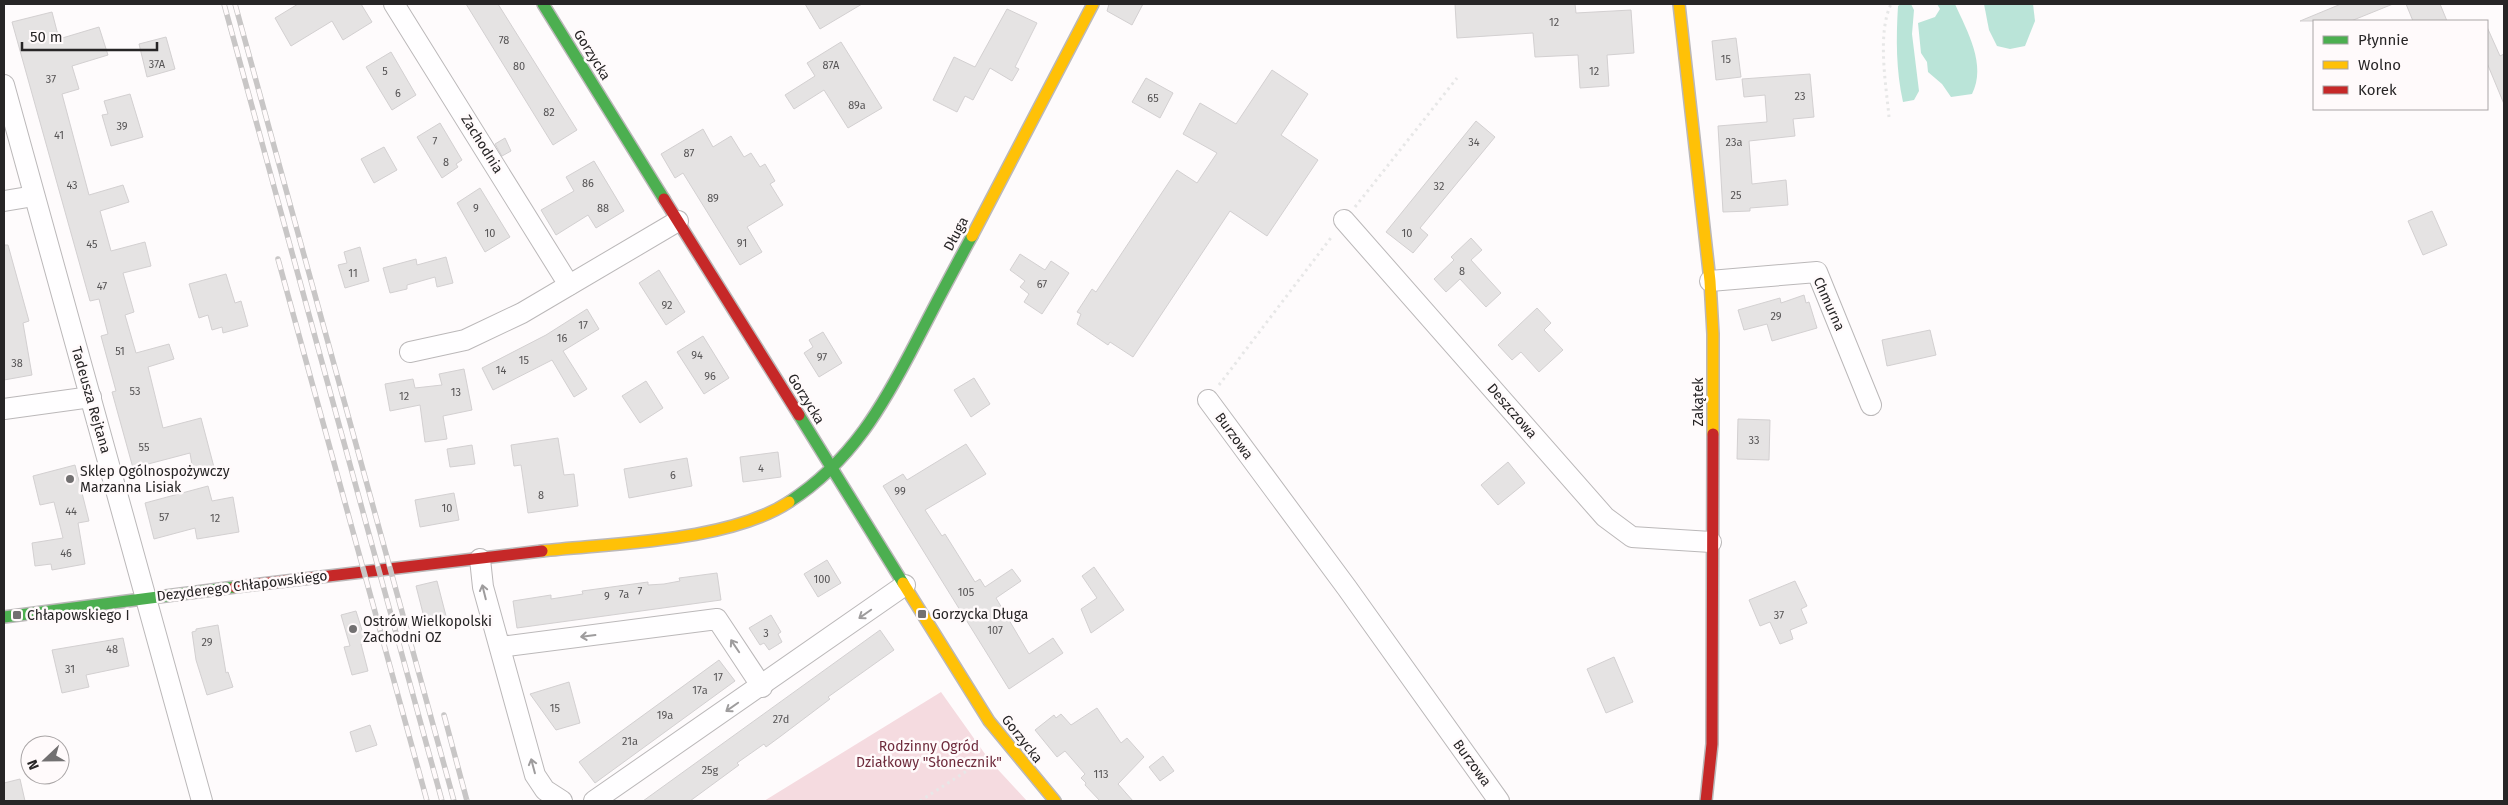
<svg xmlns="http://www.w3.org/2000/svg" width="2508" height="805" font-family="'Fira Sans',sans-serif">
  <rect width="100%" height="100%" fill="#fefbfc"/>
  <polygon fill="#f5dbe0" points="941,692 990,761 1027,801 764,801"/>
  <g fill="#bae4d8">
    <path d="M1901,4h10l3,6 -2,24 7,57 -5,9 -11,2c-7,-32 -7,-63 -5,-96z"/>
    <path d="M1937,4h18c12,27 32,61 17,90l-21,3 -9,-13 -14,-12 -1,-10 -6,-9 -3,-30 17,-6 5,-8z"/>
    <polygon points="1984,4 2033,4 2035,21 2025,46 2010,49 1997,46 1989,30"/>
  </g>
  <g fill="#e5e3e3" stroke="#d3d0d1">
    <polygon points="298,4 361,4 372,22 343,40 332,21 291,46 275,18"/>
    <polygon points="466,4 498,4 577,130 553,145"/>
    <polygon points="805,4 862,4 820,29"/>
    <polygon points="1109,4 1143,4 1132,25 1107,11"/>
    <polygon points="1455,4 1575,4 1576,13 1631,10 1634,53 1607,55 1609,86 1580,88 1578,55 1535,57 1533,33 1457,38"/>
    <polygon points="2341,4 2393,4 2351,21 2300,21"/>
    <polygon points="2406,4 2440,4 2447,21 2413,21"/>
    <polygon points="1007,9 1037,23 1015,67 1019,69 1012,81 990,68 973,100 965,96 957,112 933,100 954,57 975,67"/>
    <polygon points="52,12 59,39 99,27 108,55 72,66 79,89 62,94 89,195 123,185 129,202 100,211 111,251 145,242 151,266 123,273 134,312 125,315 136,353 169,344 174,359 148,367 163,428 201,418 215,471 194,477 190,453 133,468 112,392 116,391 101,336 108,334 99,299 90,301 12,22"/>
    <polygon points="2487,27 2500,56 2504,54 2504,104 2487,63"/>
    <polygon points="166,37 175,69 147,77 139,44"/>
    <polygon points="1736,38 1741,77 1716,80 1712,41"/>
    <polygon points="841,42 882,108 848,128 824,90 794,109 785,95 815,76 807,63"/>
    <polygon points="391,52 416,95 392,110 366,67"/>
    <polygon points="1272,70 1308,94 1281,135 1318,160 1267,236 1230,211 1133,357 1110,342 1108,345 1077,324 1081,314 1077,312 1092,289 1096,292 1177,170 1197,183 1217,153 1183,134 1200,103 1236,124"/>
    <polygon points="1810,74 1814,117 1793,119 1795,136 1749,141 1752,184 1786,180 1788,205 1750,208 1750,211 1723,212 1718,126 1767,122 1765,95 1744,97 1742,79"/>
    <polygon points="1146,78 1173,93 1160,118 1132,102"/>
    <polygon points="130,94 143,137 111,146 102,115 108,114 104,101"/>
    <polygon points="1476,121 1495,137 1420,228 1428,235 1413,253 1386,232"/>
    <polygon points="440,123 462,160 456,164 458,167 442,178 417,137"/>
    <polygon points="703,129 713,147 731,136 744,157 751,153 760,167 765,164 775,181 770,184 783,205 747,227 762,252 740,265 683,173 675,178 661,154"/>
    <polygon points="505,138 511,151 502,156 495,144"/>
    <polygon points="384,147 397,170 374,183 361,159"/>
    <polygon points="594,161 624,211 596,228 588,215 556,235 541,210 574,191 566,177"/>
    <polygon points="480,188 510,237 485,252 457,203"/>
    <polygon points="2432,211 2447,245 2423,255 2408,221"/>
    <polygon points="1471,238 1482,250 1471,260 1501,293 1486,307 1460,279 1446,292 1434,279 1454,260 1451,257"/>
    <polygon points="4,245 8,245 29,321 23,323 32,375 4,380"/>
    <polygon points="360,247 369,281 345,288 338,265 347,263 344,252"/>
    <polygon points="1020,254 1045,270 1051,261 1069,273 1042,314 1024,302 1029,294 1020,287 1025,281 1010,270"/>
    <polygon points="446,257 453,283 437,287 435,277 407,285 407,289 390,293 383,268 416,259 417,265"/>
    <polygon points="659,270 685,312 666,325 639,283"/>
    <polygon points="226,274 235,303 241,301 248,326 223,333 222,327 212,330 208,315 199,318 189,284"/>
    <polygon points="1804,295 1806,303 1809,302 1817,328 1772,341 1767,324 1744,330 1738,310 1780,298 1781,303"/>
    <polygon points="1537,308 1551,323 1544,330 1563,350 1539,372 1521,352 1512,360 1498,345"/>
    <polygon points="587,309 599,329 563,351 587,389 574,397 552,360 493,390 482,368 546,335"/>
    <polygon points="1930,330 1936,355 1887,366 1882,340"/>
    <polygon points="823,332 842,363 819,377 804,353 813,347 809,340"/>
    <polygon points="703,336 729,378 704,394 677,352"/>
    <polygon points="464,369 472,410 443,416 447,439 425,442 420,405 390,411 385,384 413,379 415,388 442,385 439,374"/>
    <polygon points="974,378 990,404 971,417 954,390"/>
    <polygon points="646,381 663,408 640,423 622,396"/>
    <polygon points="1738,419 1770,420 1769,460 1737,459"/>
    <polygon points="558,438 564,475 574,474 578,506 528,513 521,465 514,466 511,445"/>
    <polygon points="966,444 986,474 925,510 942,536 945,534 975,582 980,579 985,587 1012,569 1021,581 996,598 1029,654 1053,638 1063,653 1009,689 883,486 903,474 907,480"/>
    <polygon points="472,445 475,464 450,467 447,449"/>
    <polygon points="778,452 781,477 743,482 740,457"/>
    <polygon points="687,458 692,486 629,498 624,469"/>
    <polygon points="1508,462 1525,483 1498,505 1481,485"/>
    <polygon points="75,465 89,521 78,523 85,564 52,570 51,564 35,566 32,543 63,538 54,502 40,505 33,476"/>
    <polygon points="208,486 212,501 233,497 239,532 197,539 195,528 154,539 145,503"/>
    <polygon points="454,493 459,520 420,527 415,500"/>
    <polygon points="827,560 841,583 818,597 804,574"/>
    <polygon points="1094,567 1124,610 1091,633 1081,609 1097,598 1082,576"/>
    <polygon points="717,573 721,600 517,628 513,601 551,595 551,599 583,594 582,591 648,582 648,585 664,584 680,581 679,578"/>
    <polygon points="437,581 446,616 425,621 416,586"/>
    <polygon points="1795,581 1807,606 1801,609 1807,623 1790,630 1793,639 1780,644 1770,622 1760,626 1749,600"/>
    <polygon points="356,611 366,643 361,644 368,671 352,675 344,647 350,646 341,615"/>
    <polygon points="771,615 781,632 778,634 782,642 769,650 764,643 760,645 749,628"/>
    <polygon points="218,625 226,673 228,672 233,687 207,695 196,660 192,632 196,631 196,629"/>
    <polygon points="880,630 894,650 828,697 830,699 781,736 766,747 764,744 737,763 739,765 690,801 643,801"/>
    <polygon points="123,638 129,666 86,675 89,687 62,693 52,650"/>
    <polygon points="1614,657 1633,702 1606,713 1587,669"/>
    <polygon points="719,660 735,681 595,783 579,762"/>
    <polygon points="569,682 580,723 556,730 530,694"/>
    <polygon points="1097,708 1121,743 1127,738 1144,757 1118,784 1133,801 1100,801 1085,785 1086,783 1081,778 1085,774 1065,751 1057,757 1035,730 1054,715 1056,718 1061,714 1071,725"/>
    <polygon points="370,725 377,745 356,752 350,732"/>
    <polygon points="1163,756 1174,771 1160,781 1149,767"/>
    <polygon points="20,779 25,801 4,801 4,783"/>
  </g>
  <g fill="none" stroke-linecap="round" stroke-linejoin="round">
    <defs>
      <g id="street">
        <polyline points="394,4 569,285"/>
        <polyline points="4,85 202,801"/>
        <polyline points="4,201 34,196"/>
        <polyline points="1344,220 1605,517 1632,537 1711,542"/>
        <polyline points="1710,281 1817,272 1871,405"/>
        <polyline points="410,352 465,340 522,313 678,221"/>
        <polyline points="1208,400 1347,588 1499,801"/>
        <polyline points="4,409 91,397"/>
        <polyline points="480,559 483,587 535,775 545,790 562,801"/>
        <polyline points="500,647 717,619 762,687"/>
        <polyline points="594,801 905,585"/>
      </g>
      <g id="fast">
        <polyline points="543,4 664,199"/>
        <polyline points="799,415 903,583"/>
        <path d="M789,502c63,-41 94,-96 128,-162 18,-35 36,-69 55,-104"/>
        <polyline points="4,617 235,587"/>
      </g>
      <g id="slow">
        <polyline points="1679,4 1710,281 1713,334 1713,434"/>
        <polyline points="972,236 1093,4"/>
        <path d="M542,551c72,-8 186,-9 247,-49"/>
        <polyline points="903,583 989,721 1055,801"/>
      </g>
      <g id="jam">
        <polyline points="664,199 799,415"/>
        <polyline points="235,587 542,551"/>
        <polyline points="1706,801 1712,744 1713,434"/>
      </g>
    </defs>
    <use href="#street" stroke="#bbb8b9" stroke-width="22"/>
    <use href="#fast" stroke="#bbb8b9" stroke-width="14"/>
    <use href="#slow" stroke="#bbb8b9" stroke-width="14"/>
    <use href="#jam" stroke="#bbb8b9" stroke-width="14"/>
    <g stroke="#e7e7e7" stroke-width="3" stroke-dasharray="2.5 4" stroke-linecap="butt">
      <path d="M1889,117c-3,-33 -12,-83 2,-113"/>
      <polyline points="1355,207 1457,78"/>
      <polyline points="1219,385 1333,235"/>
      <polyline points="920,801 990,756"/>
    </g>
    <use href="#street" stroke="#fffeff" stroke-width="20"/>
    <use href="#fast" stroke="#4caf50" stroke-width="11"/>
    <use href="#slow" stroke="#ffc107" stroke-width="11"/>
    <use href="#jam" stroke="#c62828" stroke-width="11"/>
    <defs>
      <g id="rail">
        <polyline points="224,4 442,801"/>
        <polyline points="235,4 454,801"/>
        <polyline points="278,259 427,801"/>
        <polyline points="444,715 467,801"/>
      </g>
    </defs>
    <use href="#rail" stroke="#c8c6c6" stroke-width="5.5"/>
    <use href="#rail" stroke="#fffafb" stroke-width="4" stroke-dasharray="11" stroke-linecap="butt"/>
  </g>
  <defs><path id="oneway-shaft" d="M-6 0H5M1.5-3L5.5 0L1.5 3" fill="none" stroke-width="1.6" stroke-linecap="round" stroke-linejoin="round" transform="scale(1.25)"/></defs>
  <g stroke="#9e9c9d">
    <use href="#oneway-shaft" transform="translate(484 592) rotate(-104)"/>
    <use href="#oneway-shaft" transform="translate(865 614) rotate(145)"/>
    <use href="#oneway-shaft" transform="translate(588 636) rotate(173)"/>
    <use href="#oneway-shaft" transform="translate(735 646) rotate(-124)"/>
    <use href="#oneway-shaft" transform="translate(732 707) rotate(145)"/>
    <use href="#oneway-shaft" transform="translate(533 766) rotate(-105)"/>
  </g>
  <g fill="#727071" stroke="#fffafb" stroke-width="2">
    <circle cx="70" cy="479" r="5"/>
    <rect x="917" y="609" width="10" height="10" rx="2.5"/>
    <rect x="12" y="610" width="10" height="10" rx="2.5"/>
    <circle cx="353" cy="629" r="5"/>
  </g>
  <g text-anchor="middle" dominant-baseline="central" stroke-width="5" stroke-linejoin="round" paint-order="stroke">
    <g font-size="11" fill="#565455">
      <text x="1554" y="22">12</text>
      <text x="504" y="40">78</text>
      <text x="1726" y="59">15</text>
      <text x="157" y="64">37A</text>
      <text x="831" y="65">87A</text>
      <text x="519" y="66">80</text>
      <text x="385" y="71">5</text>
      <text x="1594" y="71">12</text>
      <text x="51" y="79">37</text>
      <text x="398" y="93">6</text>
      <text x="1800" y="96">23</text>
      <text x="1153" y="98">65</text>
      <text x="857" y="105">89a</text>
      <text x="549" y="112">82</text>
      <text x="122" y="126">39</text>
      <text x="59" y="135">41</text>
      <text x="435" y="141">7</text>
      <text x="1474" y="142">34</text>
      <text x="1734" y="142">23a</text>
      <text x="689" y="153">87</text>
      <text x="446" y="162">8</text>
      <text x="588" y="183">86</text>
      <text x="72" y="185">43</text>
      <text x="1439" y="186">32</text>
      <text x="1736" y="195">25</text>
      <text x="713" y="198">89</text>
      <text x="476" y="208">9</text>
      <text x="603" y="208">88</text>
      <text x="490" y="233">10</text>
      <text x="1407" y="233">10</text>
      <text x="742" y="243">91</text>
      <text x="92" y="244">45</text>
      <text x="1462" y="271">8</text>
      <text x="353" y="273">11</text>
      <text x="1042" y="284">67</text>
      <text x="102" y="286">47</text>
      <text x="667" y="305">92</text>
      <text x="1776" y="316">29</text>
      <text x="583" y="325">17</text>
      <text x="562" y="338">16</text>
      <text x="120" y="351">51</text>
      <text x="697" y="355">94</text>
      <text x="822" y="357">97</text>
      <text x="524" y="360">15</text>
      <text x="17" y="363">38</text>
      <text x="501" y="370">14</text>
      <text x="710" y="376">96</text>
      <text x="135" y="391">53</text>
      <text x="456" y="392">13</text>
      <text x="404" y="396">12</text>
      <text x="1754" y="440">33</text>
      <text x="144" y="447">55</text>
      <text x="761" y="468">4</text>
      <text x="673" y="475">6</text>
      <text x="900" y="491">99</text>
      <text x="541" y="495">8</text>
      <text x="447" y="508">10</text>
      <text x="71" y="511">44</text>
      <text x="164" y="517">57</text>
      <text x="215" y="518">12</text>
      <text x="66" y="553">46</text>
      <text x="822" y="579">100</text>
      <text x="640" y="591">7</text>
      <text x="966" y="592">105</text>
      <text x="624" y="594">7a</text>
      <text x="607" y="596">9</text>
      <text x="1779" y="615">37</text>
      <text x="995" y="630">107</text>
      <text x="766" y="633">3</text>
      <text x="207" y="642">29</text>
      <text x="112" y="649">48</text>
      <text x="70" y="669">31</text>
      <text x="718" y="677">17</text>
      <text x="700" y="690">17a</text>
      <text x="555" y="708">15</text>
      <text x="665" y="715">19a</text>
      <text x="781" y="719">27d</text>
      <text x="630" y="741">21a</text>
      <text x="710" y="770">25g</text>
      <text x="1101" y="774">113</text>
    </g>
    <g font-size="14" fill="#272526" stroke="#fffafb">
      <text transform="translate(592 55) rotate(58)">Gorzycka</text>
      <text transform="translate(482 144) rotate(58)">Zachodnia</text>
      <text transform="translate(956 234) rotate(-62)">Długa</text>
      <text transform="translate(1829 304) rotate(66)">Chmurna</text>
      <text transform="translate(806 399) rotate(58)">Gorzycka</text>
      <text transform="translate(91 400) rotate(74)">Tadeusza Rejtana</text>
      <text transform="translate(1698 402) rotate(-90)">Zakątek</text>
      <text transform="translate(1512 411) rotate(49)">Deszczowa</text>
      <text transform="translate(1234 436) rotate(54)">Burzowa</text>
      <text transform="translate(242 586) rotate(-7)">Dezyderego Chłapowskiego</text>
      <text transform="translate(1022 739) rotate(52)">Gorzycka</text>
      <text transform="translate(1472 763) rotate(54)">Burzowa</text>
    </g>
    <g font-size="14" fill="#272526" stroke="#fffafb" text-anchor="start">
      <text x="80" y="471">Sklep Ogólnospożywczy<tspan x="80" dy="16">Marzanna Lisiak</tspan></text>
      <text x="932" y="614">Gorzycka Długa</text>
      <text x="27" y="615">Chłapowskiego I</text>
      <text x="363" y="621">Ostrów Wielkopolski<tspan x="363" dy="16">Zachodni OZ</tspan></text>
    </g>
    <g font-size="14" fill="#6e2b3c" stroke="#fffafb">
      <text x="929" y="746">Rodzinny Ogród<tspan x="929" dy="16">Działkowy "Słonecznik"</tspan></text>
    </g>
  </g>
  <rect width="2508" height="805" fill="none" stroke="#272526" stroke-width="10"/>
  <rect x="2313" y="20" width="175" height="90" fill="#fffafb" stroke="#a9a5a6"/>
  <rect x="2323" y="36" width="25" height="8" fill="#4caf50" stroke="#a9a5a6"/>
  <text x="2358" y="45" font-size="15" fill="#272526">Płynnie</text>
  <rect x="2323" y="61" width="25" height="8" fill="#ffc107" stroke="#a9a5a6"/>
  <text x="2358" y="70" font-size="15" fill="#272526">Wolno</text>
  <rect x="2323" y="86" width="25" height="8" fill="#c62828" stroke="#a9a5a6"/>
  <text x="2358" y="95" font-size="15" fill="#272526">Korek</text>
  <g transform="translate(45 760) rotate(248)"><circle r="24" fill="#fffafb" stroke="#a9a5a6"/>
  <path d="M0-4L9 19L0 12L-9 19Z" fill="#727071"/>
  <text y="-8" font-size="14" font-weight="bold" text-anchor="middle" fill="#272526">N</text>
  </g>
  <path d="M22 42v8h135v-8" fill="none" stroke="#272526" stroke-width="2.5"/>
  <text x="30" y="42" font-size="15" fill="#272526" stroke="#fffafb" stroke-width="4" paint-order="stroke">50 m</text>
</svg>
